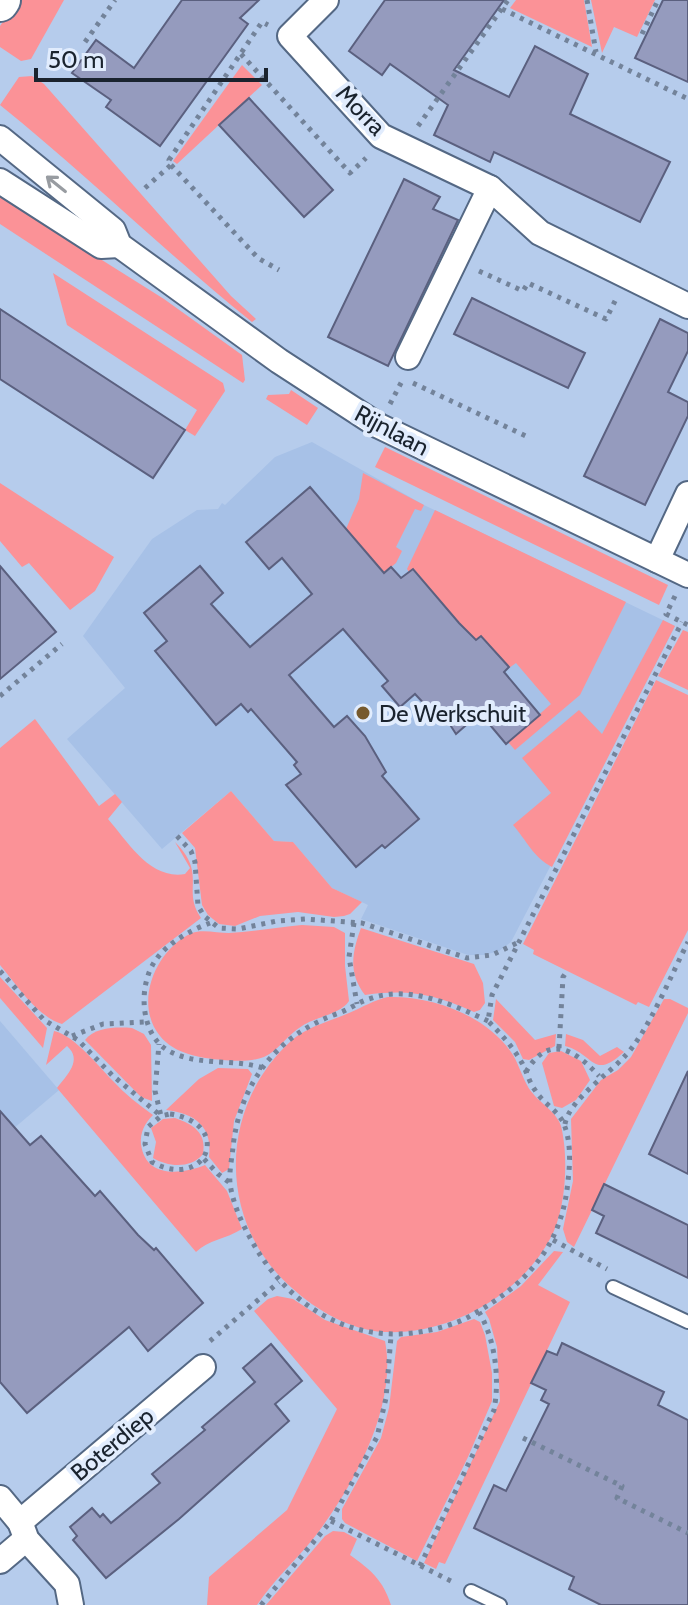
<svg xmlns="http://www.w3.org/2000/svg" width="688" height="1605" font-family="Cabin,sans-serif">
  <rect width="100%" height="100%" fill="#b6ccec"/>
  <g fill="#a7c1e7">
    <polygon points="312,442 424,505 675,626 511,942 499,951 484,955 468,955 361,919 368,905 332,888 293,842 274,841 231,791 162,849 67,739 125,688 83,636 152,539 197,510 218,509 222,503 225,505 275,457"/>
    <polygon points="0,1021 59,1090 0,1140"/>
  </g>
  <g fill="#fb9297">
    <polygon points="18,0 64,0 31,59 21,61 0,47 0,26"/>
    <polygon points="516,0 584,0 592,47 510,8"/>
    <polygon points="591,0 655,0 637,37 614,27 602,53"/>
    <polygon points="242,65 262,85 177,164 173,161"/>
    <path d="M32,76l12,8 187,212 25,23 -4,3c-86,-69 -165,-147 -252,-217l19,-28z"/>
    <polygon points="0,196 164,299 242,355 245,380 243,383 0,224"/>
    <polygon points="53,273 223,383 225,391 195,436 185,430 197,410 67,325"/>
    <polygon points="291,390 318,408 307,425 266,399 268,395 289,394"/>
    <polygon points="385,447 668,585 659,605 375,467"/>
    <polygon points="363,473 424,505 421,511 415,509 396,547 402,551 396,563 383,574 346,529 359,499"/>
    <polygon points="0,483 114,557 95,591 70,610 29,563 22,567 0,541"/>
    <polygon points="435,510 626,602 580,695 515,750 508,742 551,704 516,663 509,668 480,637 474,641 414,569 409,572 407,569"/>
    <path d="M663,620l12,6 -123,241c-19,-10 -25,-26 -39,-42l38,-32 -29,-35 57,-48 23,24z"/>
    <polygon points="683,630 688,632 688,690 658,676"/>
    <polygon points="656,680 688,695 688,930 649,1007 638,1002 636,1005 533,954 534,950 523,944"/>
    <path d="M35,719l64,87 16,-12 7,8 -14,17c20,23 42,61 77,55l5,-6 -15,-26c33,33 6,47 26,76l-139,106c-26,-8 -45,-39 -62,-59v-217z"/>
    <polygon points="231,791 274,841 293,842 332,888 362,902 350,914 344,916 334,917 298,912 260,916 235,926 219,924 208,915 202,905 195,848 182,833"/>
    <path d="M302,925l32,2 11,6v33l4,35c-8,13 -34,16 -47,25 -14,8 -24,25 -38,31 -12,5 -30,4 -42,3 -21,-2 -48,-6 -62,-24 -27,-33 -4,-87 32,-103 10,-4 26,0 37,0 24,-1 49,-6 73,-8z"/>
    <path d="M361,928l113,36 9,19 2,20 -5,7 -6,2c-41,-18 -64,-23 -109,-17 -17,-22 -13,-43 -4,-67z"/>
    <polygon points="0,977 47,1028 43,1048 0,998"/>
    <path d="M388,997c45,-1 97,18 123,55 7,10 10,22 16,33 8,16 29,25 34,41 8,32 5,84 -11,113 -31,57 -101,96 -166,93 -34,-2 -68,-22 -92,-44 -75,-65 -74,-180 -2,-246 17,-16 39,-20 59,-29 14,-6 25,-13 39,-16z"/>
    <polygon points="496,999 535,1040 556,1034 555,1046 529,1060 523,1059 515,1042 493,1020"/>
    <polygon points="664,999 670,999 688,1008 688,1013 574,1247 567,1242 563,1229 573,1181 571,1119 601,1080 618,1070 631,1057"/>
    <path d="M132,1028l12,6 7,11 1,56 -11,-4 -56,-57c10,-13 31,-13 47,-12z"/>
    <path d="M54,1031c20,4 45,36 59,50 12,13 26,24 40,34 -8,8 -13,17 -12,29 4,34 40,31 64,21l22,26 15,38c-16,10 -34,11 -46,23l-139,-164c10,-13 26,-28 10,-42l-21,19z"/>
    <path d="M566,1034l17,6 17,16 17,-9 7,5c-32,29 -29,2 -59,-6z"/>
    <polygon points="561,1051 581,1061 590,1080 576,1100 562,1108 554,1106 542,1063 549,1053"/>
    <path d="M218,1068l30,1 4,5 -18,47 -5,48 -7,4 -13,-16c4,-30 -14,-44 -43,-47l33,-31z"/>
    <path d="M175,1118c18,6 32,15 28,36 -12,15 -35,13 -50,4l3,-16 -5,-14 12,-9z"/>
    <polygon points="554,1251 563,1252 538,1285 570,1302 445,1564 439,1562 436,1569 424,1563 500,1401 497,1347 489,1319 485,1312 521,1286"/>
    <path d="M277,1296l16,3 32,21 60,21c13,66 -33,148 -72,198 -18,22 -40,42 -56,66h-50l2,-28 78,-67 50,-101 -83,-98 14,-12z"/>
    <polygon points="474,1319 480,1322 485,1335 492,1373 492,1401 468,1457 417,1561 345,1523 342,1519 342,1509 381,1438 389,1408 397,1341 401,1337 437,1332"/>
    <path d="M333,1531l11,1 13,7 -7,16c21,15 33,25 41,50h-125l59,-69z"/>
  </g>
  <g fill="#959bbe" stroke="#5b607f" stroke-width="2">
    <polygon points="182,0 259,0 240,18 248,24 160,146 106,107 111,100 72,73 96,40 134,68"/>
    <polygon points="385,0 504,0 454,70 509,97 535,46 588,74 570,114 670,162 640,222 494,152 490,162 434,135 448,105 390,64 382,75 349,51"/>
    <polygon points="663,0 688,0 688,82 635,58"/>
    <polygon points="249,98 333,190 304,217 219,125"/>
    <polygon points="404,179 440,197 433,209 458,220 388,366 328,337"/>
    <polygon points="472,298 585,353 568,388 454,334"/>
    <polygon points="0,309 185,430 153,478 0,379"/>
    <polygon points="660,319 688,333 688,351 668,392 688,402 688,416 645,505 584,476"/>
    <polygon points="310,487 384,573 391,567 401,578 413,569 459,623 476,640 481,636 509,667 504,672 540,715 506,744 480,713 456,734 447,720 443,724 415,694 400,707 382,686 388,681 343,629 289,675 334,727 347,716 365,736 386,772 382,776 419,819 385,848 382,845 356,867 286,785 301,774 294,765 297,762 251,709 248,712 241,704 216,725 155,651 167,641 144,613 200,566 223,593 211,604 250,647 312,594 282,558 269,569 246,542"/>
    <polygon points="0,566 56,632 0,679"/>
    <polygon points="688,1071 688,1174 649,1154"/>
    <polygon points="0,1111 30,1145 41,1136 95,1196 100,1191 138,1235 154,1250 156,1248 203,1303 148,1351 129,1327 27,1413 0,1382"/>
    <polygon points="604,1184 688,1225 688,1278 596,1233 604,1216 592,1210"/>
    <polygon points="562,1343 664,1392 658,1405 688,1420 688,1605 601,1605 569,1589 574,1577 474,1528 494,1485 506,1491 549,1404 541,1400 546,1390 531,1383 547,1351 557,1355"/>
    <polygon points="271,1344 302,1381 275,1404 289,1421 179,1519 106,1578 73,1540 77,1536 70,1527 92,1508 100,1517 103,1514 111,1523 160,1483 152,1474 205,1430 202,1427 255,1382 243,1368"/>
  </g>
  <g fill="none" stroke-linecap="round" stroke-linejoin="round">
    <defs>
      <g id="lane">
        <polyline points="613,1287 688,1322"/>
        <polyline points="471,1591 500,1605"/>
      </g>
      <g id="street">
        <polyline points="326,0 290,36 381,136 490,188 540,233 688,306"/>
        <polyline points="0,138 113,230 119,245 279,361 379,426 688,575"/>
        <polyline points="0,181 101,246 119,245"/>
        <polyline points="408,357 490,188"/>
        <polyline points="657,560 688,494"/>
        <polyline points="0,1498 20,1522 25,1535"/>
        <polyline points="20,1522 203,1367"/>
        <polyline points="0,1561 26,1539 67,1584 71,1605"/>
      </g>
      <polyline id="secondary" points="0,3 2,0"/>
    </defs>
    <use href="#lane" stroke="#546884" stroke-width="16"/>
    <use href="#street" stroke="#546884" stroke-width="28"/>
    <use href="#secondary" stroke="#546884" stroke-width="40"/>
    <g stroke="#73839a" stroke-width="5" stroke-dasharray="4 6" stroke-linecap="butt">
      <polyline points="587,0 596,52"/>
      <polyline points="502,9 688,99"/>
      <polyline points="642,34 658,0"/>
      <polyline points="85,42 115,0"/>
      <polyline points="241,54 350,173 366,158"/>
      <polyline points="418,126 508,0"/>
      <polyline points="171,165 258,258 279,270"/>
      <polyline points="145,188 171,165 169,160 262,22 268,25"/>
      <polyline points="479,271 523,291 528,283 606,319 616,299"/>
      <polyline points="413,383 528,437"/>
      <polyline points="390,404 402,381"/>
      <polyline points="675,596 666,614 688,625"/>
      <polyline points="0,696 62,644"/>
      <polyline points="177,836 191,851 195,862 198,906 204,916 219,928 238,929 277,921 305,919 362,923 467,958 492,955 519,942"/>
      <path d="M210,923c-19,7 -43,20 -55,38 -17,25 -15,72 12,89 30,17 65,8 96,18"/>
      <polyline points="354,923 349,957 357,1004"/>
      <polyline points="0,971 44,1020 78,1040 112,1075 161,1116 155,1091 159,1044"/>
      <path d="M488,1021c-34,-16 -78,-36 -116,-23 -12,3 -22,11 -33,15 -61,21 -99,69 -106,134 -1,11 -4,24 -3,36 2,17 10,36 18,51 35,68 99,112 177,97 15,-3 32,-7 45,-15 56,-31 92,-69 98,-135 2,-17 3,-37 -3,-54 -4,-15 -22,-23 -30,-37 -6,-8 -8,-18 -13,-27 -9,-16 -21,-29 -34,-42l4,-26 190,-373"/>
      <polyline points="72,1036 103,1024 146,1022"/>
      <polyline points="559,1048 563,977 567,971"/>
      <path d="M526,1072c23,-40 50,-21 73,4"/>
      <path d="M170,1114c65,10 36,78 -18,48l-7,-18 3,-17 13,-11z"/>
      <path d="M565,1124c4,-24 45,-51 60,-68 23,-24 47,-83 63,-114"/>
      <polyline points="204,1159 218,1174 230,1183"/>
      <polyline points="553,1240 607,1269"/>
      <polyline points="210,1341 279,1282"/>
      <polyline points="523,1438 622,1486 617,1498 688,1533"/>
      <polyline points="331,1521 455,1583"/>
      <path d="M420,1566l74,-156c6,-32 1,-71 -15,-98"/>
      <polyline points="261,1605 331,1521 377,1437 386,1398 391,1336"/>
    </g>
    <use href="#lane" stroke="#fff" stroke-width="12"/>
    <use href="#street" stroke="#fff" stroke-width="24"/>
    <use href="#secondary" stroke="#fff" stroke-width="36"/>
  </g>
  <defs><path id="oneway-shaft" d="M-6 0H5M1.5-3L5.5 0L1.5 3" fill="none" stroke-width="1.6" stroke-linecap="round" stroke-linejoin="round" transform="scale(2)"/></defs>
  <use stroke="#989ca1" href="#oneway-shaft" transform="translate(56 184) rotate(-141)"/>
  <circle fill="#76592d" stroke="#e1ecfd" stroke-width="3" cx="363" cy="713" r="8"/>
  <g text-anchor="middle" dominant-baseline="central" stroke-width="8" stroke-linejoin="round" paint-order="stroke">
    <g font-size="24" fill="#1a232e" stroke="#e1ecfd">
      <text transform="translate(361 110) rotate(46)">Morra</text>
      <text transform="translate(392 430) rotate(28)">Rijnlaan</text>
      <text transform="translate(112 1444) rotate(-40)">Boterdiep</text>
    </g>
    <g font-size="24" fill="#1a232e" stroke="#e1ecfd" text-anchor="start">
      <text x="379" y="713">De Werkschuit</text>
    </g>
  </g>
  <path d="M36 68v12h230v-12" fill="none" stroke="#1a232e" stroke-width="4"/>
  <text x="48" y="68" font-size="24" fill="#1a232e" stroke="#e1ecfd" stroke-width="6" paint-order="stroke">50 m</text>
</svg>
